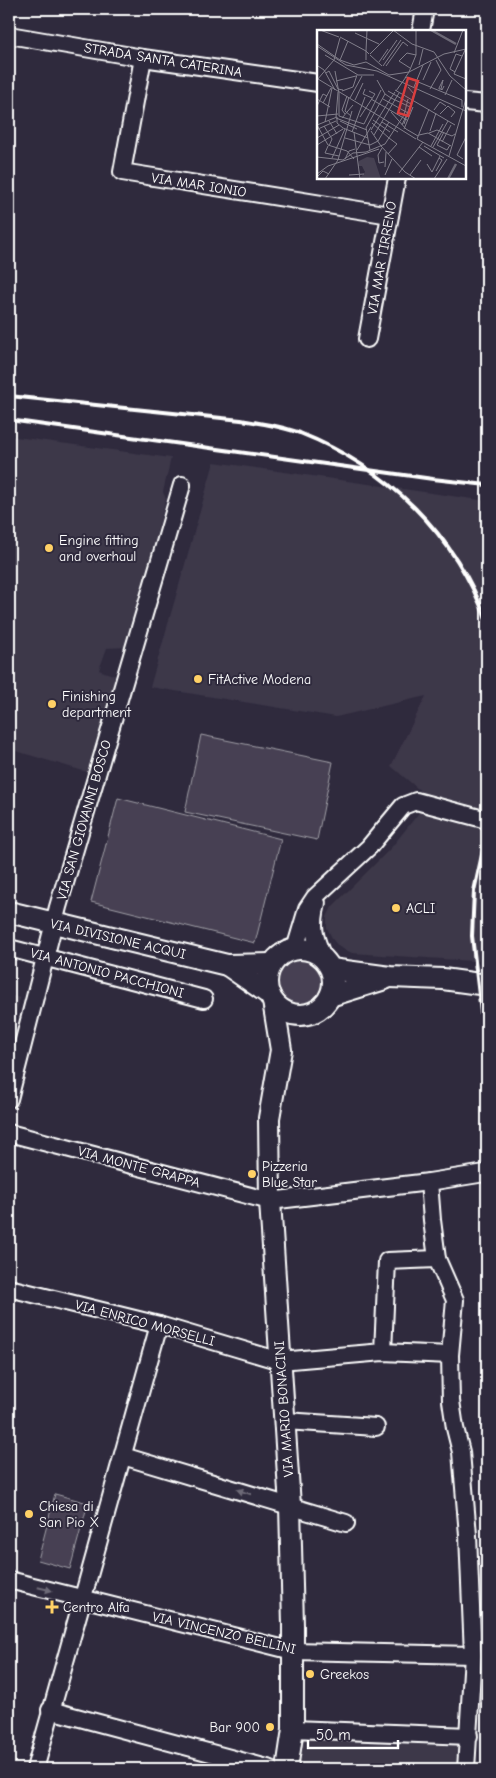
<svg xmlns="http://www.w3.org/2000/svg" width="496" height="1778" font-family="'Comic Neue',sans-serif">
  <rect width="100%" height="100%" fill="#2f2a3d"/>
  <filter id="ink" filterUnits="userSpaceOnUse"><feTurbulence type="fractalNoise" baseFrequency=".02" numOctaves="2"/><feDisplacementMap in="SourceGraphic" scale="10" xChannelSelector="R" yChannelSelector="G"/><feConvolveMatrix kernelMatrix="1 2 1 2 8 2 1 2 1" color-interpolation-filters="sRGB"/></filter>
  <g filter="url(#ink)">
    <g fill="#3c3749">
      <polygon points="9,436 171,458 163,492 166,499 127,647 107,648 99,670 116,676 90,773 9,749"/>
      <polygon points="214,462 487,501 487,962 352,953 339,947 333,940 327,928 327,917 332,907 390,849 430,799 391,766 426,696 336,717 150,687"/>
      <polygon points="9,995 20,998 9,1043"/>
      <polygon points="302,1737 458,1745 455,1769 297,1769"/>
    </g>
    <g fill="#464152" stroke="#a2a0a8">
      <polygon points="201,735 333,762 317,840 185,812"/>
      <polygon points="118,798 281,839 255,943 91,902"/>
      <circle cx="301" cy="982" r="27"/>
      <polygon points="55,1494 88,1503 70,1569 38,1560"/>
    </g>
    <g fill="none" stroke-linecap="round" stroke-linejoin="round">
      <defs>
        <g id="minor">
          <polyline points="421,31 425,9"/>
          <polyline points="9,35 143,58 318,83"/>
          <polyline points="143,58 122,172 390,215"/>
          <polyline points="465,102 487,104"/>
          <polyline points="367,339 397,178"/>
          <path d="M317,903c-6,24 -3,34 7,56"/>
          <polyline points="9,948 204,999"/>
          <polyline points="295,949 307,909 315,897 369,847 403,806 416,801 487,820"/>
          <polyline points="9,1099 58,907 182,485"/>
          <polyline points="9,1133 270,1201 429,1182 485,1173"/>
          <polyline points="429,1182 432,1220 437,1259 455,1300 450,1355 451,1401 455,1428 461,1452 468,1535 473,1655 466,1769"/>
          <polyline points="9,1288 159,1325 280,1361 383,1352 450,1355"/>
          <polyline points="383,1352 387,1261 437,1259"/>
          <polyline points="285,1421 376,1427"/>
          <polyline points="123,1456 346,1523"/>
          <polyline points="9,1580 293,1651 473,1655"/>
          <polyline points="50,1710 271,1769"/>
          <polyline points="293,1729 469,1736"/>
          <polyline points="35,1769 159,1325"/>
        </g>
        <g id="major">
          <polyline points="9,912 227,965 272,964"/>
          <circle cx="300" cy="982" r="33"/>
          <polyline points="227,965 270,995"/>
          <polyline points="331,969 390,977 443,979 487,985"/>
          <polyline points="330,996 385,979"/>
          <polyline points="273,1001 281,1050 269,1118 270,1201 290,1506 293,1625 293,1729 287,1769"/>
        </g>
      </defs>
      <use href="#minor" stroke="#fff" stroke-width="20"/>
      <use href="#major" stroke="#fff" stroke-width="24"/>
      <use href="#minor" stroke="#2f2a3d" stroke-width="16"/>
      <use href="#major" stroke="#2f2a3d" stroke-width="20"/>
      <g stroke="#fff" stroke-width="4">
        <path d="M9,396l232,24c19,3 40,6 59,13 86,34 156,101 187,189"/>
        <polyline points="9,420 433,479 487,485"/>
        <polyline points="487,832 474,891 472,936 487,1063"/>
      </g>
    </g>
    <defs><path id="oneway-solid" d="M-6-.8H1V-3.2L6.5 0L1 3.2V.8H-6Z" transform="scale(1.25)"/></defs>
    <g fill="#6d6a77">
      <use href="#oneway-solid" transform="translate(244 1492) rotate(-163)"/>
      <use href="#oneway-solid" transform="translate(45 1589) rotate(14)"/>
    </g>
  </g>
  <g fill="#ffd166" stroke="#2f2a3d" stroke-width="2">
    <circle cx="49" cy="548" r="5"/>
    <circle cx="198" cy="679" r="5"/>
    <circle cx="52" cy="704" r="5"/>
    <circle cx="396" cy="908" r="5"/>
    <circle cx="252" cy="1174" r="5"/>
    <circle cx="29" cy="1514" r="5"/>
    <path d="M49.5 1599.5h5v5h5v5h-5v5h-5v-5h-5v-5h5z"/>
    <circle cx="310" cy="1674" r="5"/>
    <circle cx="270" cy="1727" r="5"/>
  </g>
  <g text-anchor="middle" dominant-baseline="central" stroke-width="4" stroke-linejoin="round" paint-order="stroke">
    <g font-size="14" fill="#fff" stroke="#2f2a3d">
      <text transform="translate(163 60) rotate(9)">STRADA SANTA CATERINA</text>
      <text transform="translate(199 185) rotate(9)">VIA MAR IONIO</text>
      <text transform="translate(382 258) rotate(-80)">VIA MAR TIRRENO</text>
      <text transform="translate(84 820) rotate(-74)">VIA SAN GIOVANNI BOSCO</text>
      <text transform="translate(118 939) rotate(13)">VIA DIVISIONE ACQUI</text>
      <text transform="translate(107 973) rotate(15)">VIA ANTONIO PACCHIONI</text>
      <text transform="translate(139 1167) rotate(15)">VIA MONTE GRAPPA</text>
      <text transform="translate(145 1323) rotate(15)">VIA ENRICO MORSELLI</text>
      <text transform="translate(284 1409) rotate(-94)">VIA MARIO BONACINI</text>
      <text transform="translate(224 1633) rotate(13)">VIA VINCENZO BELLINI</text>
    </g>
    <g font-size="14" fill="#fff" stroke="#2f2a3d" text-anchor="start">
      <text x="59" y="540">Engine fitting<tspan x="59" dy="16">and overhaul</tspan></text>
      <text x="208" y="679">FitActive Modena</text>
      <text x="62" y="696">Finishing<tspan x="62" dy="16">department</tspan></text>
      <text x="406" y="908">ACLI</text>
      <text x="262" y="1166">Pizzeria<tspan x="262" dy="16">Blue Star</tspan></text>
      <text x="39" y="1506">Chiesa di<tspan x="39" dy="16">San Pio X</tspan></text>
      <text x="63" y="1607">Centro Alfa</text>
      <text x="320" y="1674">Greekos</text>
      <text x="260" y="1727" text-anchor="end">Bar 900</text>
    </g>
  </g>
  <g transform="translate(317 30)">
    <rect width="149" height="149" fill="#2f2a3d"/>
    <path d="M50,127l7,1 7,21 -21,-1 5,-6 -3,-6h-4l1,-5z" fill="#464152"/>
    <path fill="none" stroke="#6d6a77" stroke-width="2.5" d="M114,0l25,14M131,149l8,-15"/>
    <path fill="none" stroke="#827f8b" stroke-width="1" d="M3,0l19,7M50,0l-1,21 3,3M76,0l19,14 22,8 16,24 16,14M38,3l24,11M23,7l26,14v9M0,14l23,16 14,5 12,-3 23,13 20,-3 7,-17v-25M0,16l29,19 31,6 89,40M148,20l-11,24 12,5M137,23l9,-23M53,24l23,-23M8,25l33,20h16M53,25l12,11M23,30l8,-19M66,30l14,-20M62,32l9,-13M102,35l4,-16M1,36l6,4 11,20M66,36l18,-26M69,36l17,-24 5,4M93,38l-11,-7 8,-8 9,2M18,41l4,22v23M138,42l-5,-3 6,-15 6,2M9,43l3,-2 9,18 5,1M89,47l56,23v7M88,48l4,-6 35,-18 22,-5M1,49l61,37M0,50l17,-20 6,-22M60,50l8,14 6,4 4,-6M106,50l8,-18M19,51l20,-5M97,57l9,-22M48,59l-2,5 9,4M113,59l11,-19 -5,-10M124,59l2,-9 -4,8v1h2l1,1 2,-4M78,60l60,35M25,61l11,-4 4,-12M71,61l23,13M79,61l10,-14M128,65l7,-15M32,67l-4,14 6,5M33,68l12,-22M0,69l13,8M54,69l36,21M66,69l25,14M38,70l8,-17M6,73l8,-15M0,76l6,-12 4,2M112,79l-12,30 49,27M117,80l6,-8 6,4M74,82l15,17 12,7M28,84l-3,-4 5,-14M123,84l8,-8 7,6 -4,5M0,86l21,-2M22,86l25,8 17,-34M62,86l37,23M19,87l2,-25M20,87v6l6,5 25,10M43,87l15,-23 -6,-3M19,88l31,12M25,88l11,-13M56,90l17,12M12,91l8,13M23,91l17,8M8,92l7,-34M65,92l16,10M55,93l17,15M87,94l10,-30 -6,-7M0,95l11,20 19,6 7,8M0,95l20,-8M85,95l8,-18M7,96l8,13 -3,7M1,99l18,-8M87,99l9,-22M54,100l20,-32 19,9M54,101l10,15M113,101l6,-18M35,102l13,-35M37,102l6,47M127,102l-7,13 10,5 3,-5M112,103l8,-3 15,6 3,-2M57,105l25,-42M102,105l9,-2 23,13M0,108l22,-13M28,108l25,7 8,-4 11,-19M125,112l9,-17M0,115l26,-16M11,116l-3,7 14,3M64,116l24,26 11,7M107,116l20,12M114,116l12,-22M102,117l13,9M116,117l15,-26M65,118l-4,7 1,8 5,-1M40,120l14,-23M53,120l-4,-22 19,-34M71,124l9,-10 -8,-6M132,126l17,-57M0,127l26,3 10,-7 13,-1 19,-8 19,-29 4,-16M15,128l13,-29M28,129l4,-8 6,-2M146,129l-6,-4 9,-18M110,134l5,8 8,-16M68,137l1,-15M119,141l6,-11 -3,-2M82,143l24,-31M0,144l11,-8 51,-17M32,145l15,-1M68,145l7,-16M93,145l11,-15M0,147l6,-6 6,3M8,149l13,-19 14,-49M117,149l13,-20"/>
    <path fill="#da3e3e" fill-opacity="0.15" stroke="#da3e3e" stroke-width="2.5" d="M91,48l10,3 -10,35 -10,-3z"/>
    <rect width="149" height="149" fill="none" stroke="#fff" stroke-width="2.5"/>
  </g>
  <rect width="496" height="1778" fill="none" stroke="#2f2a3d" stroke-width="30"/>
  <rect x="15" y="15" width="466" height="1748" fill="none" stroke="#fff" stroke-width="2" filter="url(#ink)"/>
  <path d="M308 1740v8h90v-8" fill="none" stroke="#ffffff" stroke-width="2.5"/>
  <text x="316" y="1740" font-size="15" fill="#ffffff" stroke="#2f2a3d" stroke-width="4" paint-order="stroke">50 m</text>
</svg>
